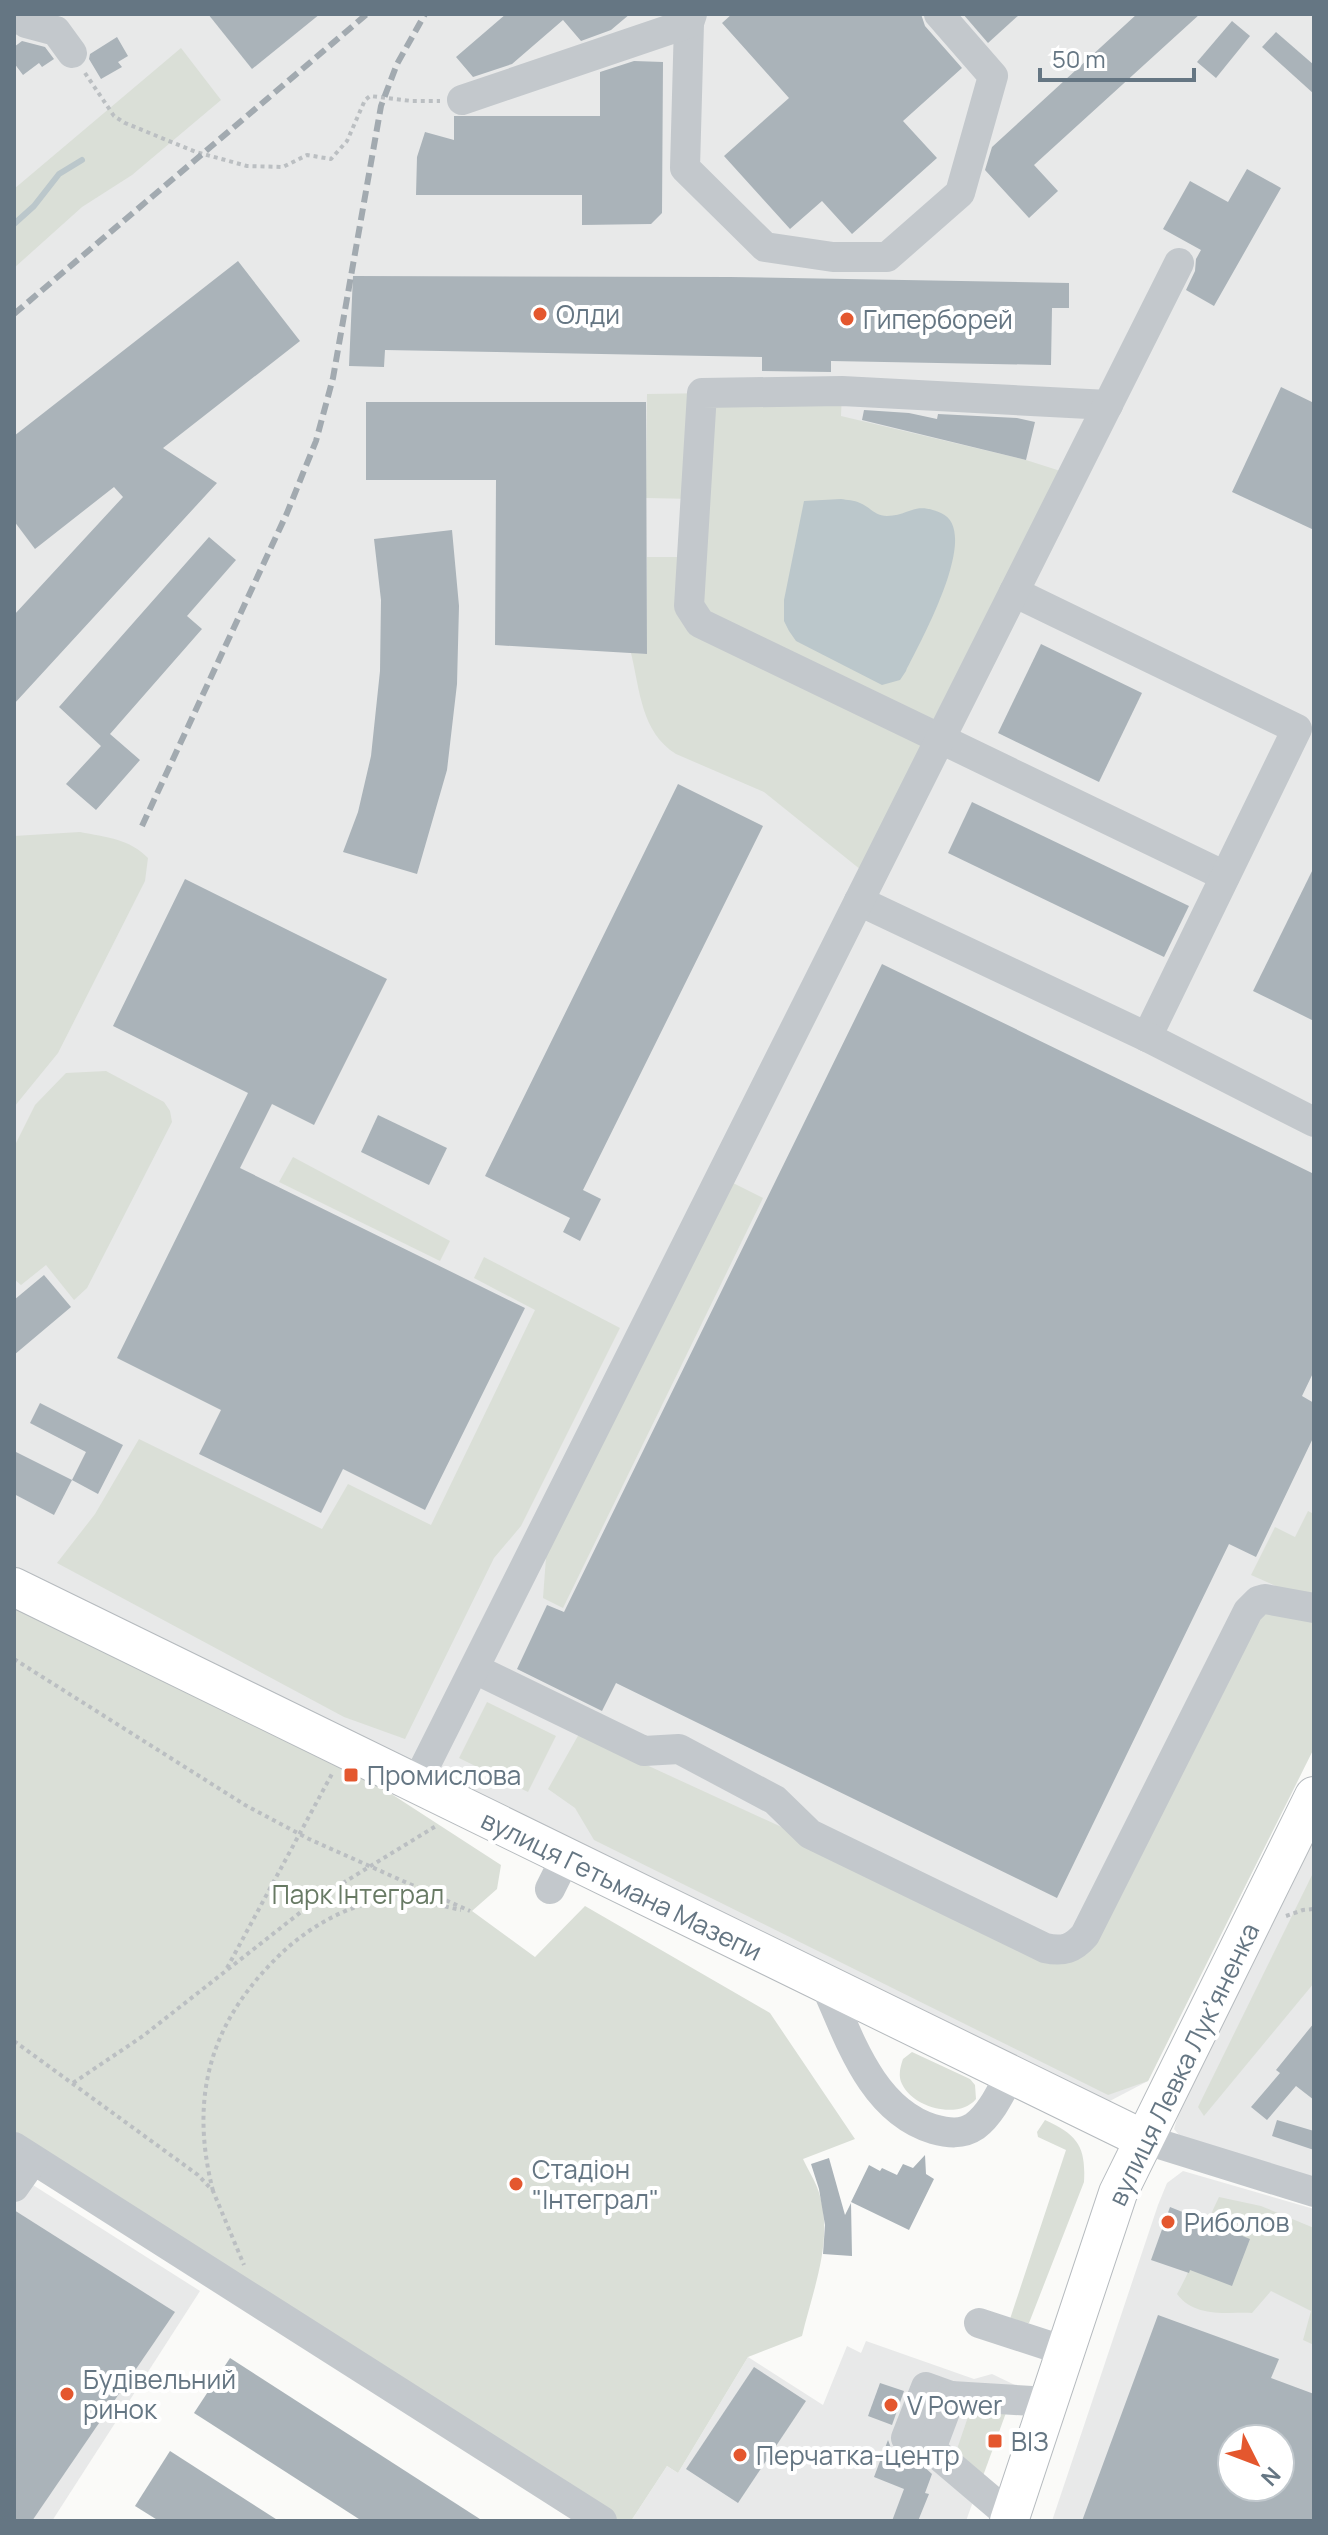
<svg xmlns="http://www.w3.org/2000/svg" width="1328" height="2535" font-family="Manrope,sans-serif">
  <rect width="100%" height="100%" fill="#fafaf8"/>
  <g fill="#e8e9e9" fill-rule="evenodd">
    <polygon points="14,14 1314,14 1314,1748 1148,2081 1106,2103 14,1568"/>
    <polygon points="1314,1840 1314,2181 1179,2135 1174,2129 1179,2112"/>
    <path d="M1183,2171l131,38v312h-262l106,-316 9,-22zM1232,2439h48v48h-48z"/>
    <polygon points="14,2173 200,2291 52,2521 14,2521"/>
    <polygon points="866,2341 974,2379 992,2374 1015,2385 966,2521 631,2521 667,2466 678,2473 748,2357 823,2405 847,2346 861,2353"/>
  </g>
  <g fill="#dadfd7">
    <polygon points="181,48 221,100 132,175 82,207 14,268 14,189"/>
    <path d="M842,391l-1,25 185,44 47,15 -202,403 -107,-86 -88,-38c-35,-22 -36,-64 -45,-101l16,1v-97h44l3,-58 -48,-1 1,-104z"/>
    <path d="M80,832c26,5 50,7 68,26l-3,23 -87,172 -44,54v-271z"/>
    <polygon points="106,1071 164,1102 170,1111 172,1122 87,1288 74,1300 46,1265 21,1285 14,1279 14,1147 35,1105 66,1073"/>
    <polygon points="293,1157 450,1241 440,1261 279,1182"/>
    <polygon points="727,1180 763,1198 563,1608 543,1598 547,1544"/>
    <polygon points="484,1257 620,1328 521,1526 494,1558 405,1739 344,1717 57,1563 95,1514 139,1439 322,1529 348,1484 431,1525 535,1310 474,1278"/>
    <polygon points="1308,1511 1314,1514 1314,1603 1251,1575 1275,1527 1295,1537"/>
    <path d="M14,1599l325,161 162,105 -4,24 -25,22 63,46 50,-51 185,107 85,126 -52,20c4,9 10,18 14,28 19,48 -4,102 -15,149l-54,21 -70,116 -11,-7 -36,55h-29l-588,-374z"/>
    <polygon points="1314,1608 1314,1748 1148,2081 1108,2095 594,1840 575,1808 548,1789 579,1734 1045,1948 1068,1949 1248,1611"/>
    <polygon points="487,1702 556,1736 528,1792 459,1758"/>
    <polygon points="1314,1871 1314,1983 1204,2116 1198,2107"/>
    <path d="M912,2052l58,27 5,6 1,14c-17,21 -63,9 -74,-15 -4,-8 -2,-16 1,-25z"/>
    <path d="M1045,2120c33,15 41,27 39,62l-55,141 -20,-1 57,-172 -28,-13 -1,-5z"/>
    <path d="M1219,2197l42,9 53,22v117l-11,-5 8,-29 -40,-20 -19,22c-26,-1 -57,5 -75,-19 18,-31 26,-65 42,-97z"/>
    <polygon points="971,2408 1007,2410 983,2476 955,2455"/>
  </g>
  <path fill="#bbc7cb" d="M841,499c6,1 13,1 19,4 10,4 15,13 27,13 23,0 26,-15 54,-3 42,18 -22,131 -35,158l-6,9 -18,5 -86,-44 -7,-10 -5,-10v-21l20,-99z"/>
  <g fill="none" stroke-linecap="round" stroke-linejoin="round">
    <polyline stroke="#bbc7cb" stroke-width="6" points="14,224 34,206 59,174 82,160"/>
  </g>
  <g fill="#aab3b9" fill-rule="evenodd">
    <polygon points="208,14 320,14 252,69"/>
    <polygon points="506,14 630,14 611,30 581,41 563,20 512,64 473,77 456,57"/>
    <polygon points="732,14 921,14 925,26 962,68 903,121 937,158 852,234 822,201 790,229 724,156 789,98 722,23"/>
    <polygon points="963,14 1020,14 988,43"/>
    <polygon points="1137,14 1200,14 1034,165 1058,191 1029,218 985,170 992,147"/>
    <polygon points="1232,21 1250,36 1216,78 1197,62"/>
    <polygon points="1276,32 1314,65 1314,94 1262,47"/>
    <polygon points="117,37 128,56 118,62 122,67 101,79 89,59 90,54"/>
    <polygon points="22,41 45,47 54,59 42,67 39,63 23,75 14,63 14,47"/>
    <polygon points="634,61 663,62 662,213 651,224 582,225 582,195 416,195 417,157 425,132 454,140 454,116 600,116 600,72"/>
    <polygon points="1247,169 1281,188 1214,306 1186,290 1195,271 1196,259 1201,250 1163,229 1190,181 1228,202"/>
    <polygon points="238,261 300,341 163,448 217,483 14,704 14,615 123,497 114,487 35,549 14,521 14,436"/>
    <polygon points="353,276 730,277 1069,283 1069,308 1052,308 1051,365 831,361 831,372 762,371 762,357 385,350 384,367 349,366"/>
    <polygon points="1281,387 1314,403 1314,530 1232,492"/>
    <polygon points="366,402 646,402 647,654 495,645 496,480 366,480"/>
    <polygon points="864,410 909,413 937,419 938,414 1017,418 1035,422 1026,460 862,420"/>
    <polygon points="452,530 459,606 457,684 447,770 417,874 343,852 358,812 371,756 380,671 381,600 374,539"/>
    <polygon points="209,537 236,560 187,616 202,629 110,734 140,760 96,810 66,784 101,746 59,707"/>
    <polygon points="1041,644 1142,693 1099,782 998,733"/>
    <polygon points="678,784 763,826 583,1190 601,1199 580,1241 563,1232 570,1218 485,1176"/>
    <polygon points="972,802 1189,906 1164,957 948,853"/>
    <polygon points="1314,867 1314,1021 1253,991"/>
    <polygon points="185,879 387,979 314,1125 272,1104 240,1168 525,1308 425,1510 343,1469 321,1513 199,1454 221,1410 117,1358 248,1093 113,1026"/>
    <polygon points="882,964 1314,1174 1314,1371 1302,1396 1314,1403 1314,1436 1256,1557 1229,1544 1057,1898 616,1683 602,1711 517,1669 547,1605 564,1612"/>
    <polygon points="378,1115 447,1148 429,1185 361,1152"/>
    <polygon points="44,1275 71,1307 14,1355 14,1300"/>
    <polygon points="40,1403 123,1445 98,1494 72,1480 86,1452 30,1423"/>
    <polygon points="14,1451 72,1480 54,1515 14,1494"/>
    <polygon points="1314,2023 1314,2100 1296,2086 1267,2120 1251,2107 1280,2073 1276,2070"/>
    <polygon points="1277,2120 1314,2131 1314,2150 1272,2136"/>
    <polygon points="925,2155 926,2174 934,2179 909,2230 851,2202 869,2165 880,2171 882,2168 897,2175 903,2164 913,2168"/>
    <polygon points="829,2158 845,2215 851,2203 852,2256 823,2254 825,2225 819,2189 811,2164"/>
    <polygon points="1170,2207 1250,2239 1232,2286 1190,2270 1189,2273 1151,2260"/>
    <polygon points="14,2210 175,2312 32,2521 14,2521"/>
    <path d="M1158,2315l121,44 -8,19 43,16v127h-232zM1232,2439h48v48h-48z"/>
    <polygon points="230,2358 483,2521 362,2521 194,2413"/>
    <polygon points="754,2367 806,2401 738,2503 686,2469"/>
    <polygon points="880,2383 904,2391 892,2425 868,2416"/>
    <polygon points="888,2440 891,2448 898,2454 921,2464 932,2474 925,2493 929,2494 918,2521 892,2521 904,2489 874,2477"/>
    <polygon points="170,2451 279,2521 159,2521 135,2506"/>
  </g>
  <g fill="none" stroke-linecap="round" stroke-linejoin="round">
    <defs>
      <g id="major">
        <polyline points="14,1587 1143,2139"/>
        <polyline points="1009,2521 1118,2193 1314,1796"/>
      </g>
    </defs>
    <use href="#major" stroke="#b5babe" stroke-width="40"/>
    <g stroke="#bbbfc2" stroke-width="4" stroke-dasharray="4 4" stroke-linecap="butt">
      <polyline points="85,73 114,116 125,123 196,152 247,166 283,167 307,155 331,159 347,141 365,100 370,96 412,101 440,101"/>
      <polyline points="14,1659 245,1805 309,1839 470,1911"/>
      <polyline points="1286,1916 1303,1910 1314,1909"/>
      <polyline points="227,1968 333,1772"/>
      <polyline points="14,2041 198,2175 213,2191 244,2265"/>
      <polyline points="73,2083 143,2036 320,1897 436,1826"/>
      <path d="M213,2191c-25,-98 -1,-174 73,-242 27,-24 61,-43 97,-49 24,-4 54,5 78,10"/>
    </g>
    <g stroke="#c3c8cc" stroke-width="30">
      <polyline points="14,14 26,23 56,31 72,53"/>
      <polyline points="692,14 689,23 685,168 765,247 833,257 887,257 960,193 993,76 939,14"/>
      <polyline points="462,100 689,23"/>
      <polyline points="1108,405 842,391 702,393 689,606 700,623 1225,876"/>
      <polyline points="1014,592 1297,729 1147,1037"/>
      <polyline points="859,901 1147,1037 1314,1122"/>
      <path d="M475,1669l169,82 35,-2 96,51 35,34 235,114c18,4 28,1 40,-13l163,-324 10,-10 7,-2 49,9"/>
      <polyline points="416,1784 1179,263"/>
      <polyline points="550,1889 566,1857"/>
      <path d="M825,1984c24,53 46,126 108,145 15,4 29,6 42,-3 16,-12 26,-34 35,-51"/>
      <polyline points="1143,2139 1314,2192"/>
      <polyline points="14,2147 602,2521"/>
      <polyline points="14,2187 33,2160"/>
      <polyline points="979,2323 1065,2351"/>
      <polyline points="931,2449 906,2438 926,2387 951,2396"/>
      <polyline points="1010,2516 931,2449 951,2396 1048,2402"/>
    </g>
    <use href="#major" stroke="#fff" stroke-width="38"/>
    <g stroke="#a2aab0" stroke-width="6" stroke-dasharray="12 6" stroke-linecap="butt">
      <polyline points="14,314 367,14"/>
      <polyline points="142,826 287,513 316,441 333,378 381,106 397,64 425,14"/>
    </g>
  </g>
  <g fill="#e4572e" stroke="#fff" stroke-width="3">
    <circle cx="540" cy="314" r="8"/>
    <circle cx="847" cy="319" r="8"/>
    <rect x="343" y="1767" width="16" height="16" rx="4"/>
    <circle cx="516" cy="2184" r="8"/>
    <circle cx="1168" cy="2222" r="8"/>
    <circle cx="67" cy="2394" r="8"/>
    <circle cx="891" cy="2405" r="8"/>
    <rect x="987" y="2433" width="16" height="16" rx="4"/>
    <circle cx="740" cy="2455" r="8"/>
  </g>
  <g text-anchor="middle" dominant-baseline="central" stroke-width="8" stroke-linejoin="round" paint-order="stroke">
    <g font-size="26" fill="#657683" stroke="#fff" text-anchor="start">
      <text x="556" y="314">Олди</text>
      <text x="863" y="319">Гиперборей</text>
      <text x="367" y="1775">Промислова</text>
      <text x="532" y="2169">Стадіон<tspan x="532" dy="30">"Інтеграл"</tspan></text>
      <text x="1184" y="2222">Риболов</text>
      <text x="83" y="2379">Будівельний<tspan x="83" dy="30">ринок</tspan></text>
      <text x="907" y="2405">V Power</text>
      <text x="1011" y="2441">ВІЗ</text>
      <text x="756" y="2455">Перчатка-центр</text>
    </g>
    <g font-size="26" fill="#657683" stroke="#fff">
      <text transform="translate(622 1885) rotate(26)">вулиця Гетьмана Мазепи</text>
      <text transform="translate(1183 2064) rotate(-64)">вулиця Левка Лукʼяненка</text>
    </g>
    <g font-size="26" fill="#687a64" stroke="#fff">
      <text x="358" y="1894">Парк Інтеграл</text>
    </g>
  </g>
  <rect width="1328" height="2535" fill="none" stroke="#657683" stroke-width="32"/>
  <g transform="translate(1256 2463) rotate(132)"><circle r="38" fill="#ffffff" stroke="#c1c8cd" stroke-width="2"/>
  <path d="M0-6L14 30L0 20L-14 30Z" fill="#e4572e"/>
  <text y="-12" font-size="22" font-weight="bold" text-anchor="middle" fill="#657683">N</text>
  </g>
  <path d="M1040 68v12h154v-12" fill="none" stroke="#657683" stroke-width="4"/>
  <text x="1052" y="68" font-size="24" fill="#657683" stroke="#ffffff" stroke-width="6" paint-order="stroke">50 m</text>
</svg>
